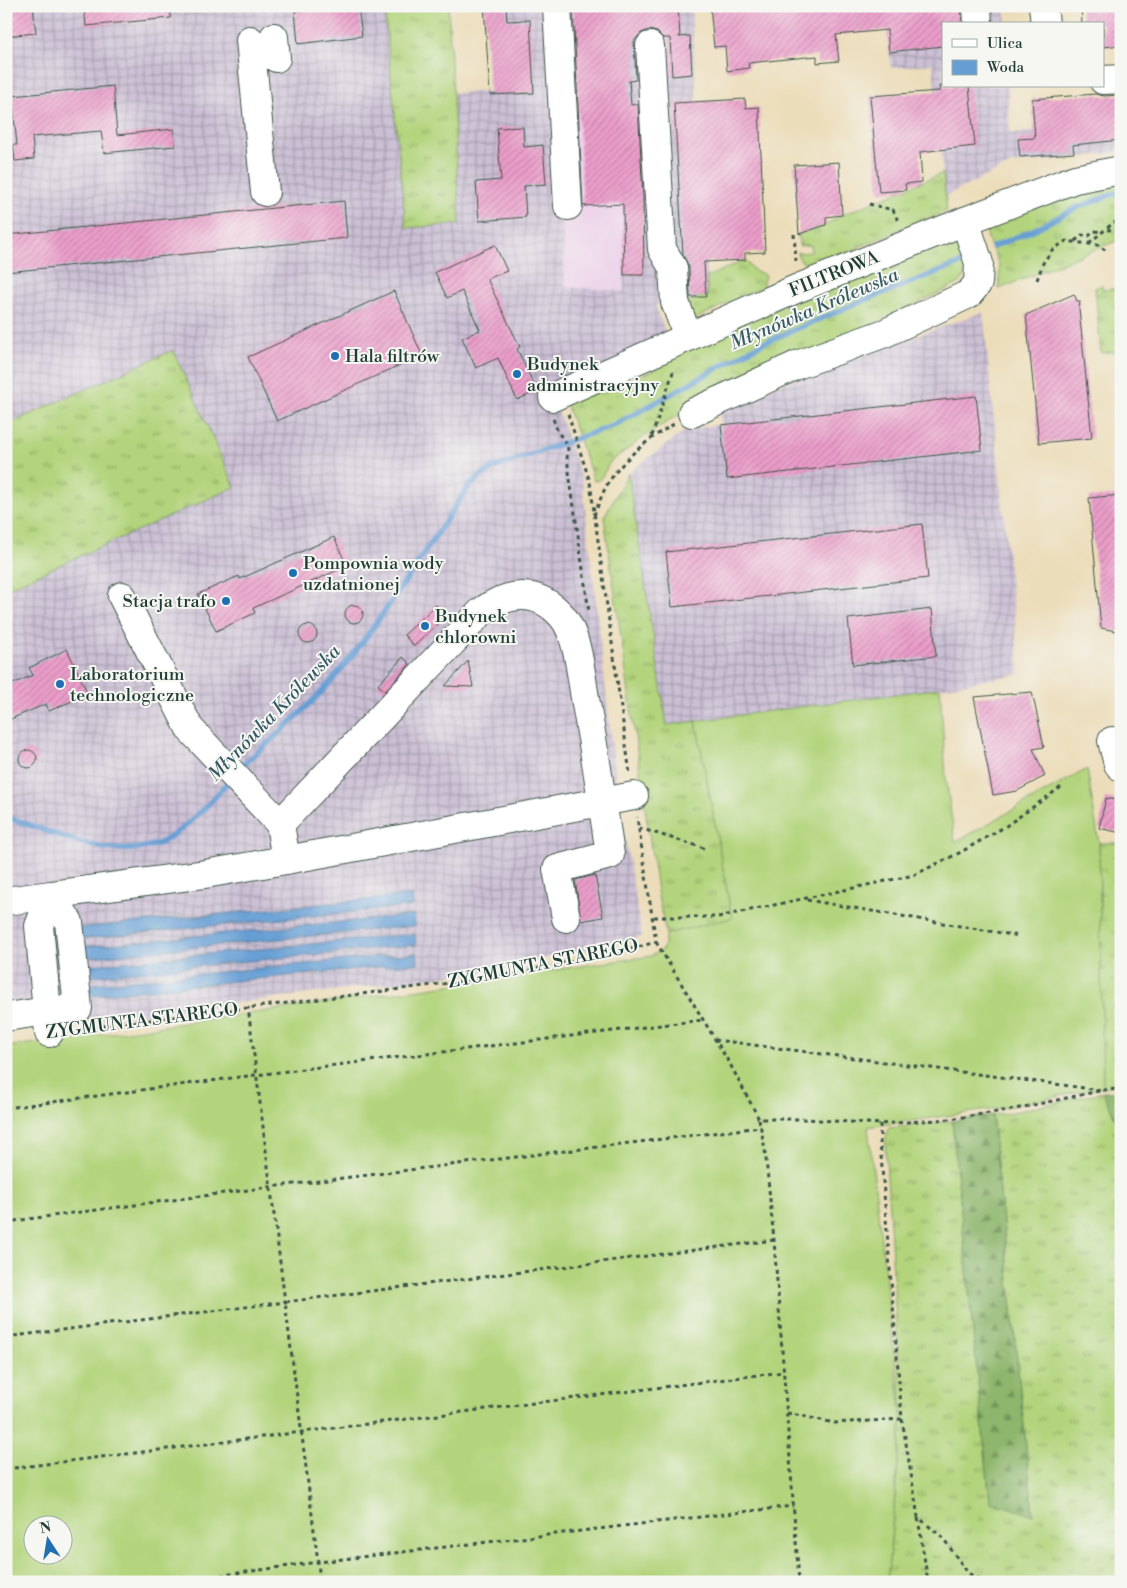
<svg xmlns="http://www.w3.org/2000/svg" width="1127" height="1588" font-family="'Libre Bodoni',serif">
  <defs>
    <pattern id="industrial-grid" width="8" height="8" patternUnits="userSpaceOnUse" patternTransform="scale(1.25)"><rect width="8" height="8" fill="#cbbfd4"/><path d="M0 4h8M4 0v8" fill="none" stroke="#a49cad"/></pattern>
    <pattern id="grass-tufts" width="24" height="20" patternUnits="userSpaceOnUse" patternTransform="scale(1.25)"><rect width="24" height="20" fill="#b3d47c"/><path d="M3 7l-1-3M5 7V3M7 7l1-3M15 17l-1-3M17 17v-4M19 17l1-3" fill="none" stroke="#91ad66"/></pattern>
    <pattern id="forest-firs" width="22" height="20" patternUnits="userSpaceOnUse" patternTransform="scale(1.25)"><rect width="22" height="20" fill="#8eb66c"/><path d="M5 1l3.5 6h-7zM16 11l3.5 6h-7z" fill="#73955a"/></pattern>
    <pattern id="building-hatch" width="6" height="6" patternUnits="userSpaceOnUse" patternTransform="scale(1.25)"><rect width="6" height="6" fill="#ec9eca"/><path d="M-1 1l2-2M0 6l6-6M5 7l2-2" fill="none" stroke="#bf82a5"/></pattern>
  </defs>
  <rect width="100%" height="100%" fill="#f6f6f2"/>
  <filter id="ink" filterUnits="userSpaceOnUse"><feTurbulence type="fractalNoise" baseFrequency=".02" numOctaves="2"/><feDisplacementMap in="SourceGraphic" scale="10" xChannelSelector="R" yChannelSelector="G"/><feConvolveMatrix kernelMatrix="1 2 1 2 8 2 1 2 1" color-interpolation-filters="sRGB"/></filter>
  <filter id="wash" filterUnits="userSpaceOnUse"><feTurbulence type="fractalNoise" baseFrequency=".0096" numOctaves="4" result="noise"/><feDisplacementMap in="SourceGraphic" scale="20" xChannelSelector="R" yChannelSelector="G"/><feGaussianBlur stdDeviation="1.12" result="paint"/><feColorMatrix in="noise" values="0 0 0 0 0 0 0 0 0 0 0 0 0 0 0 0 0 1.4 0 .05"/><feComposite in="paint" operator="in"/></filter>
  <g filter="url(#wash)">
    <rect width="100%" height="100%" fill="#ecddba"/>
    <polygon fill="#ecd1e9" points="551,6 691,6 639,9 623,158 625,291 565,288 559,137"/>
    <g fill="url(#industrial-grid)">
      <polygon points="6,6 384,6 406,227 460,224 453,93 489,91 484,6 551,6 559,137 565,287 624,291 623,158 612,11 691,6 708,297 697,300 655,305 666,334 552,394 582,480 618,798 642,937 492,970 215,1006 6,1031"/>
      <polygon points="885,6 1005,6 1006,24 943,24 943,86 1008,86 1010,134 1121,122 1121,151 1075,158 1011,164 945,196 933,64 891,68"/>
      <polygon points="983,312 1020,674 940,688 667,725 628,473 689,428 721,425 719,406"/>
    </g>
    <g fill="url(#grass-tufts)" stroke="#698858">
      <polygon points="384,6 448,6 460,224 406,228"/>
      <path d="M943,173l4,38 -46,18 -86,37c-9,1 -15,-4 -18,-13l14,-1v-7l-12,1v-12l27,-9 16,-10z"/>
      <path d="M1121,176v63l-122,50c-1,-8 2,-16 0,-24 -4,-13 -14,-24 -12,-39z"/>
      <path d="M950,238c17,8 20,32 10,45l-287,135 -26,17 -37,27 -10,18 -6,1 -29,-80 31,-14 5,7 65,-30v-10z"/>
      <polygon points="745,260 755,271 765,275 762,287 686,323 680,302 696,300 696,297 707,297 707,277"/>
      <polygon points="1102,285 1103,290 1121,288 1121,351 1101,353 1095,288"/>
      <polygon points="173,350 235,487 6,589 6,425"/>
      <polygon points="628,473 667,725 696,721 732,919 666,934 657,891 604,517"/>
      <polygon points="1099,843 1121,843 1121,1085 1103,1087"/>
      <polygon points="1103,1092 1121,1131 1121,1582 887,1582 902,1419 885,1144 888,1128 952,1121 990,1501 1033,1514 992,1115 1004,1114"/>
    </g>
    <g fill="url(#forest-firs)" stroke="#567a50">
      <polygon points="1121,1091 1121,1131 1103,1092"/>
      <polygon points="992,1115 1033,1515 990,1502 952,1121"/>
    </g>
    <path fill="#b3d47c" stroke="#698858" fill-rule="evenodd" d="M940,688l6,90 9,64 132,-73 12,74 4,244 -101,21 -134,19 34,292 -15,163h-881v-535l122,-16 523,-75 12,-7 3,-15 66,-16 -36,-197zM32,1526h30v30h-30z"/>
    <g fill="#669ed4" stroke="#426e84">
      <polygon points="412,895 413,906 80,939 79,928"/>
      <polygon points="414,915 415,926 82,958 81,947"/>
      <polygon points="415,934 416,945 83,977 82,966"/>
      <polygon points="417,953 418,963 85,996 84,985"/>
    </g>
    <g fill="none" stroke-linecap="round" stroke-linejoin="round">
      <g stroke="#669ed4" stroke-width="5.5">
        <polyline points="993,247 1033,230 1076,208 1121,191"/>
        <path d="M238,770c34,-32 71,-61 101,-98 48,-59 88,-125 131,-187l13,-11 13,-7 119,-42 146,-81 99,-42 101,-39"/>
        <path d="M6,817c46,14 95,42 144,29 5,-1 10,-2 14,-5 25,-15 46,-38 65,-60"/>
      </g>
    </g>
    <g id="blocks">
      <g fill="url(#building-hatch)">
        <polygon points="6,6 33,6 36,33 6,36"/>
        <polygon points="84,6 170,6 171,18 86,26"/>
        <polygon points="338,6 358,6 362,36 298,44 295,11"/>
        <polygon points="484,6 506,6 507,21 530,20 534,93 490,95"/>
        <polygon points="573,6 678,6 680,37 679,37 690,36 692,74 672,76 670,38 663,38 657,32 649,30 641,33 634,41 636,80 629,81 631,105 638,104 643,198 644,275 624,275 623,204 583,206"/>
        <polygon points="710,6 961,6 962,24 943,24 943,46 889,52 887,30 836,35 839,61 817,63 817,56 748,63 749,68 727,71 725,46 714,47"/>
        <polygon points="1081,6 1121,6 1121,45 1103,47 1103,24 1082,24"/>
        <polygon points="113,86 117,135 174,129 175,146 104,153 101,131 32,137 34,159 15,161 13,145 17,145 12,96"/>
        <polygon points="939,86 969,86 975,146 920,152 922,182 905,184 906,190 879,192 870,96 940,91"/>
        <polygon points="1095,94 1104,96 1121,95 1121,140 1073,145 1074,153 1020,157 1018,139 1035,138 1032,99"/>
        <polygon points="745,99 746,108 759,107 765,252 745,253 745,260 704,262 706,297 690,297 689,267 683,255 674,103"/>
        <polygon points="523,127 524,147 543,145 546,184 524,186 526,217 479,221 476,182 501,180 497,128"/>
        <polygon points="839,162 842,215 826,217 826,225 799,234 794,165"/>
        <polygon points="344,201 347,238 6,272 6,235"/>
        <polygon points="495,245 507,271 487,279 520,347 517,349 537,391 517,400 498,358 476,368 462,338 480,330 462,291 447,298 435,272"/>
        <polygon points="394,291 422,355 277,421 248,357"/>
        <polygon points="1074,294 1077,301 1080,301 1079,309 1092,438 1039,443 1026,315"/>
        <polygon points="976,396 982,450 727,479 721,425"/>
        <polygon points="1121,495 1121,550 1116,550 1119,582 1121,582 1121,632 1101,628 1089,498"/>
        <polygon points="922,524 928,578 672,607 666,552"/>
        <polygon points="334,537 347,566 253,608 255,613 216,631 198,594 239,576 240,579"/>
        <polygon points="436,605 447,616 414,646 404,635"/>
        <circle cx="354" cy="614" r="9"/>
        <polygon points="932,609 936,656 853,665 848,619"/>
        <circle cx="308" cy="634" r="9"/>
        <polygon points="67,649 88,694 49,711 46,704 6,721 6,687 33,675 29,668"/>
        <polygon points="403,657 410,664 385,691 378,685"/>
        <polygon points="468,661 473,687 445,686"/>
        <polygon points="1032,692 1044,747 1033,749 1045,776 1017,791 993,795 974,697"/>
        <circle cx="28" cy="759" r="9"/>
        <polygon points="1106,798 1121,801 1121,833 1099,828"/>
        <polygon points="595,875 603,917 581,921 575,880"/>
      </g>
    </g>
  </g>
  <g filter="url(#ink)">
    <use href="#blocks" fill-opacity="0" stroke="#3e5548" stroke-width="1"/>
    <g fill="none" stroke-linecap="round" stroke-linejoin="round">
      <defs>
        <g id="minor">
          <polyline points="557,6 568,206"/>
          <polyline points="977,6 978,24"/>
          <polyline points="1043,6 1045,24"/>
          <polyline points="274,37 276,58"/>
          <polyline points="250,40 265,192"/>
          <polyline points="650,46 662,249 673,268 675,302 688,337"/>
          <polyline points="1103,80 1121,79"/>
          <polyline points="553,397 796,289 965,221 1075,179 1121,170"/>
          <polyline points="692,413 797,365 885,333 969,294 978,283 979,263 965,221"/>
          <polyline points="122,596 190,729 280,824"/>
          <polyline points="1112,741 1118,764 1121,767"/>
          <path d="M286,860l-6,-36 201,-212c27,-20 56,-24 81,4 17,20 19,62 24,88 9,50 17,100 24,151l-53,14 9,49"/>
          <polyline points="6,901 51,895 39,926 47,1011 78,1008 69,922 51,895 205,874 286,860 634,796"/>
          <polyline points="6,1017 47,1011 49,1033"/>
        </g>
      </defs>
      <use href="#minor" stroke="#3e5548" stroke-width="30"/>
      <g stroke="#3e5548" stroke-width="3" stroke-dasharray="4 4" stroke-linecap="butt">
        <polyline points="319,6 319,8"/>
        <polyline points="869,204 893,210 899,223"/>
        <polyline points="1107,230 1121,229"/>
        <polyline points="794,234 796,261"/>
        <polyline points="1075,241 1082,235 1089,236 1094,231 1102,232"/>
        <polyline points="1089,243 1112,224 1121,219"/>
        <polyline points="1037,280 1043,263 1052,250 1066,241 1098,245 1105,250"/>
        <polyline points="568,414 590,482 630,774"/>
        <path d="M553,419c2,4 3,9 5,13 7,11 12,11 9,26l22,154"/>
        <polyline points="652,436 674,369"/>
        <path d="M594,515c5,-11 9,-25 16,-35 16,-24 40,-42 64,-56"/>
        <polyline points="639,828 707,849"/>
        <polyline points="807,900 1019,936"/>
        <polyline points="654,917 718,917 914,875 961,852 1006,826 1064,785"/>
        <polyline points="656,942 730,1064 759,1119 805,1119 880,1124 950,1119 1010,1110 1104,1090 1121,1089"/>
        <polyline points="93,1027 490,978 627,950 656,942 637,817"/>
        <polyline points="715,1040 1100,1090"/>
        <polyline points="6,1108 255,1075 702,1020"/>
        <polyline points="759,1119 765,1149 774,1240 799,1582"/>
        <polyline points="880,1124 880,1143 902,1419 918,1517 943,1538 968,1573 984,1582"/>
        <polyline points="6,1222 270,1187 761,1127"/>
        <polyline points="774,1240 285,1302 318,1562 793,1506"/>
        <polyline points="6,1337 285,1302 248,1007"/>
        <polyline points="787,1413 835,1423 902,1419"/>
        <polyline points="6,1469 783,1372"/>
        <polyline points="918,1518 928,1582"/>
        <polyline points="173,1582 318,1562 320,1582"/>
      </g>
      <use href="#minor" stroke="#fff" stroke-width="28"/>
    </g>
  </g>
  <g fill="#1f6fb2" stroke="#f6f6f2" stroke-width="2">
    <circle cx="335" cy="356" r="5"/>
    <circle cx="517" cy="374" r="5"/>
    <circle cx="293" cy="573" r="5"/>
    <circle cx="226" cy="601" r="5"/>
    <circle cx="425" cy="626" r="5"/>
    <circle cx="60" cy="684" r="5"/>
  </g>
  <g text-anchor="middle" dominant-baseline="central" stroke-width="4" stroke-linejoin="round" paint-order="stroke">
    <g font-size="18" fill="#1f3d34" stroke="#f6f6f2">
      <text transform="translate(834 274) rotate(-22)">FILTROWA</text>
      <text transform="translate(543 964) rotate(-11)">ZYGMUNTA STAREGO</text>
      <text transform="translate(142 1021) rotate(-7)">ZYGMUNTA STAREGO</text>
    </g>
    <g font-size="18" fill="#1f3d34" stroke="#f6f6f2" text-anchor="start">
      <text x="345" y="356">Hala filtrów</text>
      <text x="527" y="364">Budynek<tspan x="527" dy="21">administracyjny</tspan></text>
      <text x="303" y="563">Pompownia wody<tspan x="303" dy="21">uzdatnionej</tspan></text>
      <text x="216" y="601" text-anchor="end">Stacja trafo</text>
      <text x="435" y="616">Budynek<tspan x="435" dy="21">chlorowni</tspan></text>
      <text x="70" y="674">Laboratorium<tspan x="70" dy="21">technologiczne</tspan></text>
    </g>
    <g font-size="19" font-style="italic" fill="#345a64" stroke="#f6f6f2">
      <text transform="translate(814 309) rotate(-23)">Młynówka Królewska</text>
      <text transform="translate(274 713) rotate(-46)">Młynówka Królewska</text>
    </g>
  </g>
  <rect width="1127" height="1588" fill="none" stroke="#f6f6f2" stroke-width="25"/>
  <rect x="942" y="22" width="162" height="65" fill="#f6f6f2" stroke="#a0aca6"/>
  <rect x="952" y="39" width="25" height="8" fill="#ffffff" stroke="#a0aca6"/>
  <text x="987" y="48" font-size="15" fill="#1f3d34">Ulica</text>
  <rect x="952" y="60" width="25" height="15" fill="#669ed4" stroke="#a0aca6"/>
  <text x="987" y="72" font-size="15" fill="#1f3d34">Woda</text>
  <g transform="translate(48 1540) rotate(348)"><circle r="24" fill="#f6f6f2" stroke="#a0aca6"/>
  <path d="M0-4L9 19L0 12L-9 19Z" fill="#1f6fb2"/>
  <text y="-8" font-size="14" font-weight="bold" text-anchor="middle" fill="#1f3d34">N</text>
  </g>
</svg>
